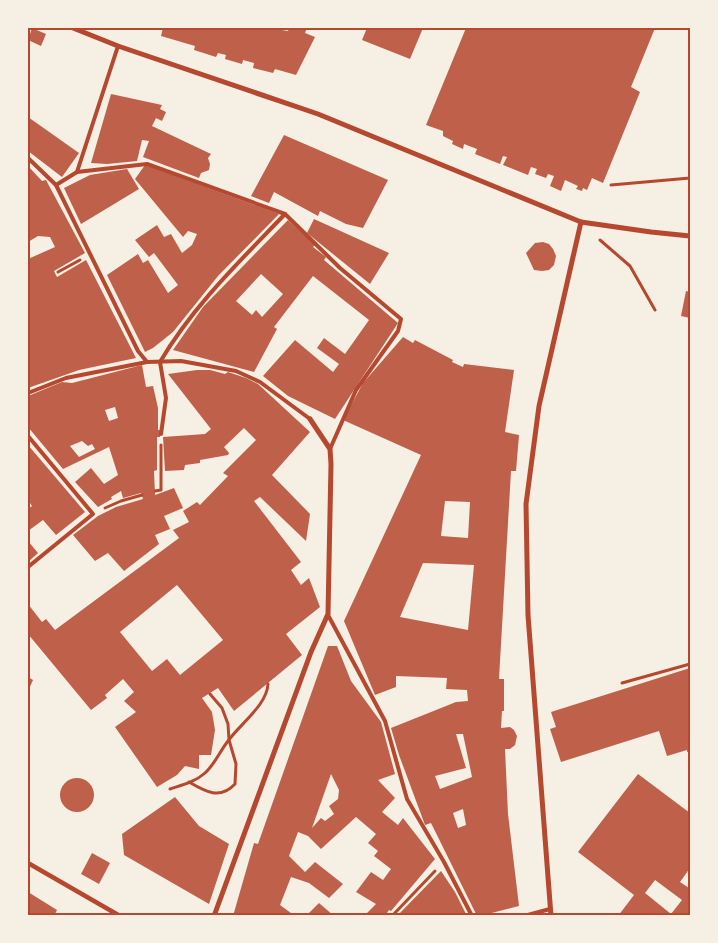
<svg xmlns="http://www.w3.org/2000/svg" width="718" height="943" font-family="Georgia,serif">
  <rect width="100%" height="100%" fill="#f6efe4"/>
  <g fill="#bf614a" fill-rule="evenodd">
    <polygon points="32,28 46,34 41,46 28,40"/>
    <polygon points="163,28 228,28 235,30 235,28 245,30 246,28 282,28 282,30 288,31 289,28 307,28 305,33 315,37 296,75 275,69 273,73 253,68 254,63 243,60 242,64 225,59 226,55 218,53 216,57 194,50 195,46 161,36"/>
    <polygon points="367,28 423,28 410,59 362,40"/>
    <polygon points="466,28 655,28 631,87 640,92 603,183 592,178 587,190 583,188 582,191 576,189 578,186 565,180 561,191 550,186 554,176 548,174 546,178 535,174 537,169 531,167 528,175 503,165 507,157 503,156 500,164 475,154 477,149 464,144 463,149 452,144 453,141 443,136 443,131 426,125"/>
    <polygon points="111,94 162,105 160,109 166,112 162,121 156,118 152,126 211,154 208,158 210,164 209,170 201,173 199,178 143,157 149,141 142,140 137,161 107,164 91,163"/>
    <polygon points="28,117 79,153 62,177 28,151"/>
    <polygon points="284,135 388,180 363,228 346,224 320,211 318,216 274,192 269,203 251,196"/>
    <polygon points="145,165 279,214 218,276 173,332 153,348 145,352 107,275 138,254 143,263 148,260 168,293 178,285 154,253 149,257 135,240 157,225 164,237 171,234 182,253 192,245 197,234 188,231 183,237 135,179"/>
    <polygon points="28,166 42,181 46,180 85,253 54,271 57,277 86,260 136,358 79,370 28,388 28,259 55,247 50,237 38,236 28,242"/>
    <polygon points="127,169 139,189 81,224 64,188 90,175"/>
    <polygon points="314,219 389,253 370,284 307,233"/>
    <path d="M288,220l27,25 -2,2 13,10 -2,3 74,63 -63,96 -47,-23 -25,-20 32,-36 38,32 6,-8 -22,-16 7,-10 21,16 24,-34 -56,-44 -39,51 3,2 -23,43 -81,-22 30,-43zM261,274l22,20 -21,23 -6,-7 -4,5 -16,-14z"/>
    <polygon points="543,242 549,244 553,249 556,256 554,265 549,270 542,271 534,270 526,253 535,243"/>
    <polygon points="686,291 690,292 690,318 681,316"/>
    <path d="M403,337l10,6 2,-3 38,20 -1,2 11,5 1,-3 50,6 -9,62 14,3 -3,36h-5l-12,208h5v32h-2l-1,17 9,-1 4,3 3,6 -2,9 -5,4h-5l3,65 11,92 -39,10h-3l-46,-93 -6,2 -26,-70 -8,-27 65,-26 12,-1 -1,-11 -21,-1 1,-11 -51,-2v11l-21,8 -31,-74 77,-166 -78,-35 20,-37zM445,501l25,1 -2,36 -27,-2zM423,563l51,2 -6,65 -68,-13zM456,734h7l9,43 -32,12 -5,-13 31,-8zM463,809l3,16 -8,3 -5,-15z"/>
    <path d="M142,365l4,22 7,-1 5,22v22h2v7h-3v33l-3,1 1,24 19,-7 9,20 -19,8 6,13 -15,6 4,9 -35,27 -16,-18 -13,8 -22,-26 25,-19 18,-9 27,-8 -2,-6 -18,5 -2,-7 -10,6 1,2 -14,8 -23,-25 16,-14 13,16 14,-9 -9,-28 -46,22 -35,-42v-31l34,-14 10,1zM115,407l3,11 -9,3 -4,-11zM82,441l6,5 4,-2 3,5 -16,8 -9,-11z"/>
    <path d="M197,370h13l15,4 3,-2 18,6 12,6 52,48 -38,43 38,39 -4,27 -46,-44 -6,4 47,61 -10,8 10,15 8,-7 11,29 -34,27 16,21 -68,56 -16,-23 -16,10 10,14 3,18 -4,25h-12v14l-14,-3 -8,9 -20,12 -42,-60 21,-15 -12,-11 10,-9 -11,-13 -18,16 2,3 -16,12 -63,-76v-30l14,18 4,-3 9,11 124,-92 -6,-8 16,-8 -6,-11 14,-9 3,3 28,-29 -5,-3 33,-33 -12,-12 -20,19 5,6 -1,2 -28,5v3l-15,2 -1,5 -19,1 -2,-34 42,-3 6,-5 -43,-55zM177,585l46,55 -43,35 -13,-16 -15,12 -32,-39z"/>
    <polygon points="28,445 85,512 56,535 43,520 28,531 28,509 32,506 28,500"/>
    <polygon points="28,541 38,553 28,562"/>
    <path d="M328,646h9l14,35 30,41 14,52 -17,6 17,18 -13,14 16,13 5,-7 32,41 -44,52 -2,-1 -4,6h-21l12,-12 -20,-12 15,-20 12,8 8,-11 -17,-13 4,-5 -10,-8 8,-9 -20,-17 -35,32 -13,-13 -10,-4 -9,24 16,16 10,-10 28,22 -14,14 -20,-15 -18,-6 -11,28 15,11h-62l21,-73 4,1zM331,774l8,16 -1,9 -9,7 5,8 -9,7 -4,-3 -9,10z"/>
    <polygon points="690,668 690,751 687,752 687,750 667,756 659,731 561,762 550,729 556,727 551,712"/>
    <polygon points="28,677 33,680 28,691"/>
    <path d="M638,774l52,39v55l-10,14 9,6 1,-1v29h-72l16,-21 -56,-43zM655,880l27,20 -11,14 -26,-21z"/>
    <circle cx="77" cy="795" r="17"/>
    <polygon points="175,797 199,826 229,844 209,904 124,855 122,834"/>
    <polygon points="92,853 110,863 99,884 81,874"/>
    <polygon points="441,871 455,892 467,916 397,916"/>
    <polygon points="28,892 57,910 55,914 58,916 28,916"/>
    <polygon points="319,903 334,916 306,916"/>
  </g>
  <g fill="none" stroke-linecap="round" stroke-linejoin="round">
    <g stroke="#b5482f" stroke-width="3">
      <polyline points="611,185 690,178"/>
      <polyline points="600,240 630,266 655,310"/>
      <polyline points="58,272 80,260"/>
      <polyline points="155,491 161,490 161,445"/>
      <polyline points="105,508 121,501 142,495"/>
      <polyline points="622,683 690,664"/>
      <path d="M189,782c17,10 31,18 46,2l1,-20 -7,-24 -1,-16 -6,-16 -12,-14"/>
      <path d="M170,789c12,-4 25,-7 35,-16 10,-9 15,-22 23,-32 12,-17 39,-36 40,-57"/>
      <polyline points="392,916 435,871"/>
    </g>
    <g stroke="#b5482f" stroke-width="4">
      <polyline points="28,158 56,185 77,172 147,164 285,214 340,268 401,319 398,331 356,390 330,449"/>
      <polyline points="77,172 118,46"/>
      <polyline points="56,185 138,351 147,362"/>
      <path d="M160,362c33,-56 80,-101 125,-148"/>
      <polyline points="160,362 166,398 161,434"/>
      <polyline points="28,393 66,378 147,362 181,361 236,371 260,382 310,419"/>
      <polyline points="28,436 93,514 28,567"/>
      <polyline points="328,615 385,721 407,799 444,862 472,916"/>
      <polyline points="524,916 550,909"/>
    </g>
    <polyline stroke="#b5482f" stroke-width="4.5" points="28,863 120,916"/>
    <g stroke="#b5482f" stroke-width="5">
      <polyline points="73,28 118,46 318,114 581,222 651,232 690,236"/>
      <polyline points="214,916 311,652 328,614 331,464 330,449 310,419"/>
      <polyline points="551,916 528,615 526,504 539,406 581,222"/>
    </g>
  </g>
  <rect width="718" height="943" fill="none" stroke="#f6efe4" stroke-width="58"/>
  <rect x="29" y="29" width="660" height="885" fill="none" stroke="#b5482f" stroke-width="2"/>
</svg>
